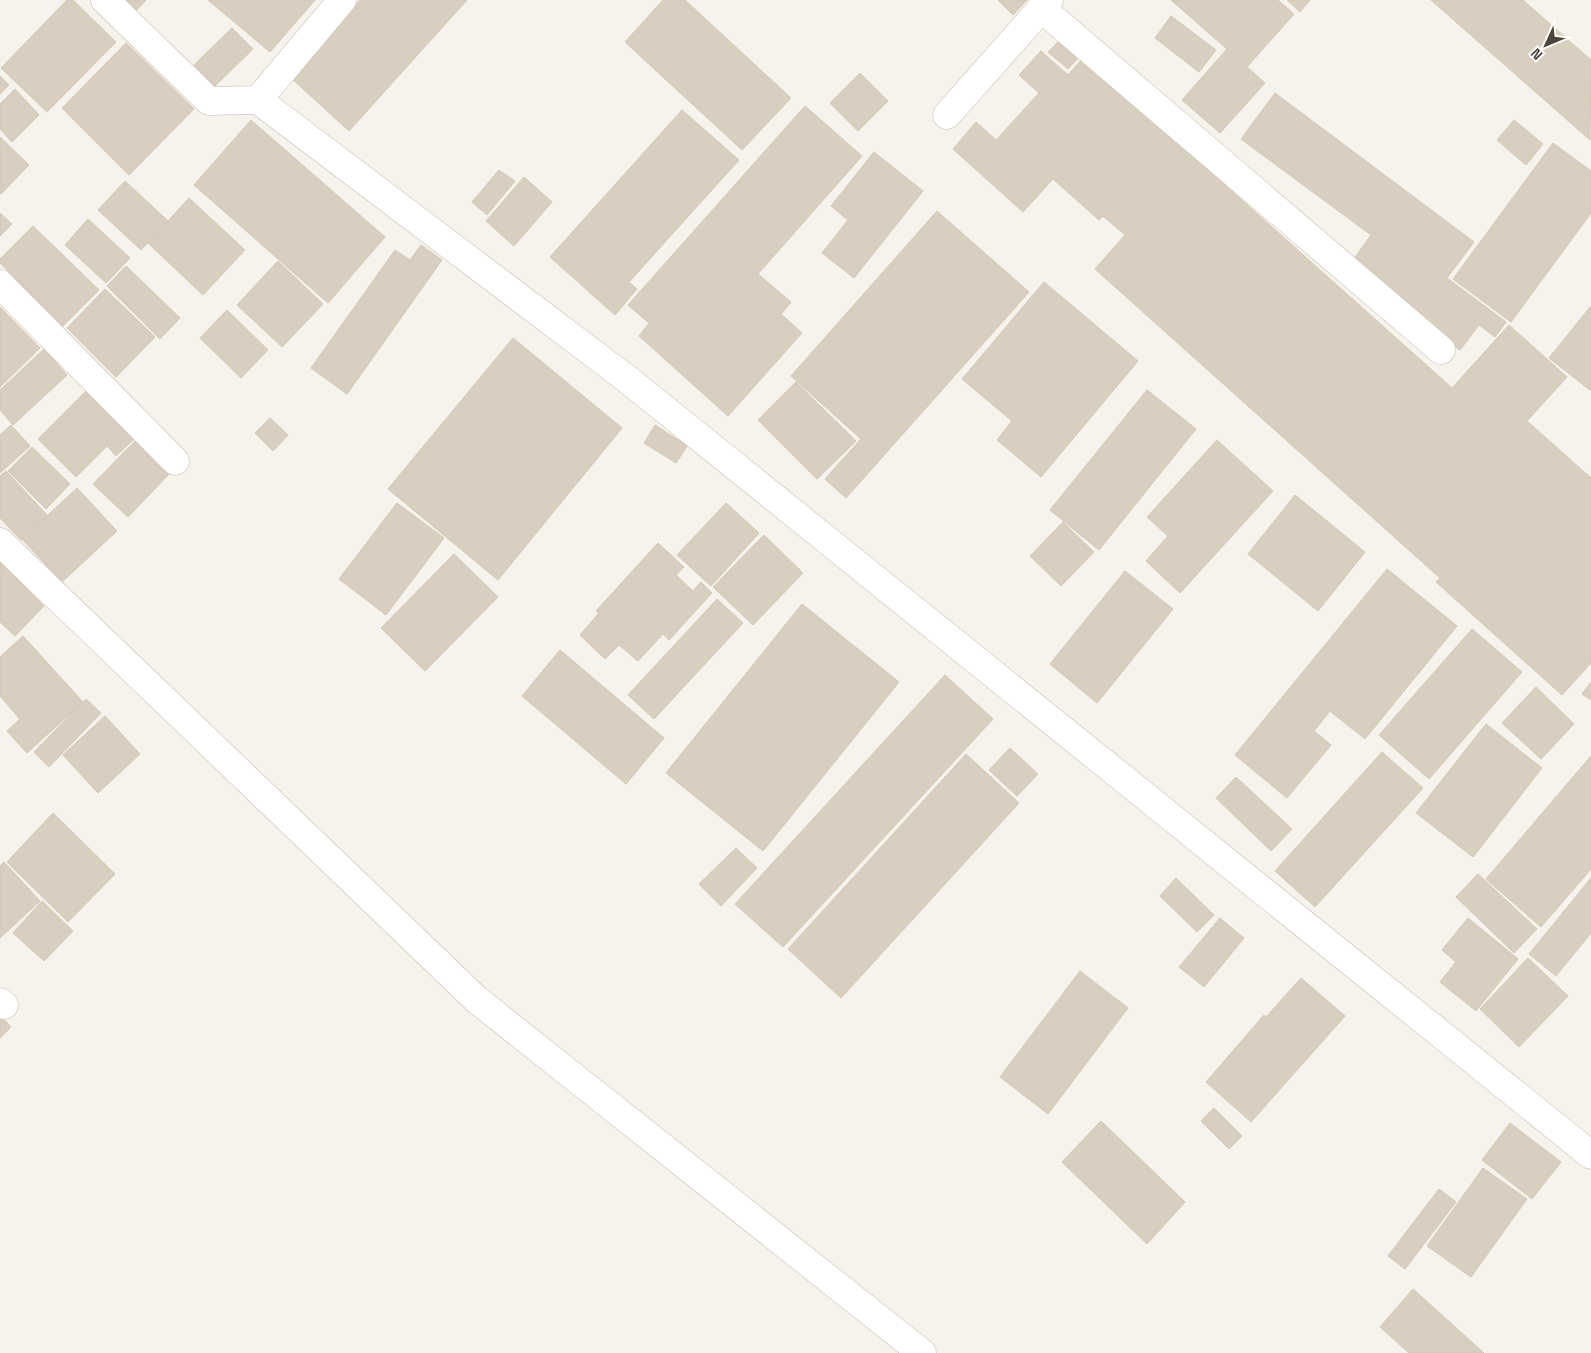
<svg xmlns="http://www.w3.org/2000/svg" width="1591" height="1353" font-family="'Space Grotesk',sans-serif">
  <rect width="100%" height="100%" fill="#f6f3ec"/>
  <g fill="#d8cfc1" stroke="#d3c7b4">
    <polygon points="67,0 73,0 116,42 47,112 1,68"/>
    <polygon points="120,0 146,0 134,13"/>
    <polygon points="208,0 315,0 270,52"/>
    <polygon points="360,0 467,0 349,131 290,77"/>
    <polygon points="663,0 685,0 791,98 742,150 625,42"/>
    <polygon points="998,0 1027,0 1013,15"/>
    <polygon points="1171,0 1278,0 1294,14 1247,67 1265,83 1220,133 1182,100 1227,49"/>
    <polygon points="1287,0 1310,0 1300,12"/>
    <polygon points="1431,0 1523,0 1591,60 1590,140"/>
    <polygon points="1171,16 1216,50 1199,72 1155,38"/>
    <polygon points="232,28 253,49 215,86 194,65"/>
    <polygon points="1060,40 1079,57 1068,69 1048,52"/>
    <polygon points="126,43 194,109 129,175 62,108"/>
    <polygon points="1041,51 1068,75 1083,58 1452,388 1509,325 1567,377 1527,421 1591,478 1591,663 1562,695 1436,582 1440,578 1095,269 1125,235 1103,216 1099,220 1053,179 1023,212 953,149 976,122 996,140 1039,93 1019,75"/>
    <polygon points="860,73 888,101 858,131 830,103"/>
    <polygon points="0,76 9,85 0,94"/>
    <polygon points="15,89 39,115 12,142 0,129 0,104"/>
    <polygon points="1275,93 1474,242 1447,278 1506,322 1495,337 1479,325 1460,350 1348,267 1371,235 1241,139"/>
    <polygon points="805,106 862,156 758,274 791,302 781,314 802,333 728,416 639,336 649,323 628,305"/>
    <polygon points="682,110 739,160 629,282 637,289 615,315 550,257"/>
    <polygon points="251,120 385,237 328,303 194,185"/>
    <polygon points="1514,120 1543,144 1526,165 1497,140"/>
    <polygon points="0,137 29,165 1,194 0,193"/>
    <polygon points="1553,143 1591,171 1591,213 1511,322 1453,279"/>
    <polygon points="874,152 923,191 854,278 822,253 848,220 831,206"/>
    <polygon points="499,170 515,181 487,215 472,202"/>
    <polygon points="524,177 552,202 514,246 486,221"/>
    <polygon points="125,181 168,221 141,250 98,210"/>
    <polygon points="189,198 245,250 203,295 148,243"/>
    <polygon points="937,211 1029,292 846,498 825,479 861,439 791,376"/>
    <polygon points="0,213 12,224 0,236"/>
    <polygon points="88,219 130,258 106,283 65,245"/>
    <polygon points="33,226 99,290 63,326 0,263 0,259"/>
    <polygon points="421,245 442,260 347,394 311,368 395,250 410,260"/>
    <polygon points="278,261 323,304 282,347 237,305"/>
    <polygon points="126,266 180,318 160,339 107,286"/>
    <polygon points="1044,282 1138,361 1041,477 997,440 1012,421 962,379"/>
    <polygon points="105,289 155,337 116,377 67,328"/>
    <polygon points="1591,306 1591,391 1549,358"/>
    <polygon points="0,307 40,348 0,387"/>
    <polygon points="227,310 268,350 241,378 200,338"/>
    <polygon points="513,338 622,428 498,580 388,489"/>
    <polygon points="44,349 67,375 13,425 0,410 0,390"/>
    <polygon points="796,382 856,441 817,479 758,420"/>
    <polygon points="1147,390 1196,429 1099,550 1050,510"/>
    <polygon points="86,391 134,439 116,456 107,446 76,477 38,439"/>
    <polygon points="270,418 288,435 273,451 255,433"/>
    <polygon points="11,425 30,446 0,473 0,435"/>
    <polygon points="655,425 687,446 676,463 644,443"/>
    <polygon points="137,439 171,472 128,517 93,484"/>
    <polygon points="1217,440 1273,491 1180,593 1146,561 1168,536 1147,517"/>
    <polygon points="32,447 70,484 46,509 8,471"/>
    <polygon points="6,471 47,515 21,540 0,518 0,476"/>
    <polygon points="77,488 117,531 62,582 22,539"/>
    <polygon points="1295,495 1365,552 1318,611 1248,554"/>
    <polygon points="397,503 444,538 386,615 339,579"/>
    <polygon points="726,503 759,533 711,586 677,555"/>
    <polygon points="1063,522 1094,552 1061,586 1030,556"/>
    <polygon points="764,535 803,573 753,625 713,587"/>
    <polygon points="658,543 684,567 676,575 693,591 701,582 712,593 669,640 663,634 638,661 619,645 605,659 580,635 599,613 596,611"/>
    <polygon points="454,554 498,597 425,671 381,628"/>
    <polygon points="0,562 44,606 15,636 0,622"/>
    <polygon points="1387,569 1457,626 1365,739 1330,711 1314,731 1331,745 1287,798 1235,755"/>
    <polygon points="1125,571 1173,609 1097,703 1050,664"/>
    <polygon points="717,599 743,623 654,719 628,695"/>
    <polygon points="802,604 899,682 763,851 666,773"/>
    <polygon points="1472,629 1522,672 1429,779 1379,735"/>
    <polygon points="23,636 83,702 27,753 7,731 20,719 0,696 0,657"/>
    <polygon points="560,650 664,738 626,784 522,696"/>
    <polygon points="945,675 993,719 783,947 735,904"/>
    <polygon points="1591,682 1591,700 1582,694"/>
    <polygon points="1536,687 1574,724 1541,759 1502,723"/>
    <polygon points="86,699 101,713 49,767 34,752"/>
    <polygon points="105,716 140,754 98,793 63,755"/>
    <polygon points="1486,724 1542,768 1473,857 1416,813"/>
    <polygon points="1010,748 1038,774 1017,796 989,770"/>
    <polygon points="1382,752 1423,788 1315,907 1275,871"/>
    <polygon points="966,754 1019,803 841,998 788,949"/>
    <polygon points="1591,756 1591,869 1541,927 1486,879"/>
    <polygon points="1236,777 1292,829 1271,851 1216,798"/>
    <polygon points="53,813 115,874 68,922 7,862"/>
    <polygon points="736,848 757,868 721,906 699,884"/>
    <polygon points="4,862 40,901 0,938 0,866"/>
    <polygon points="1478,874 1537,929 1514,953 1456,897"/>
    <polygon points="1176,878 1214,915 1197,932 1160,896"/>
    <polygon points="1591,878 1591,933 1556,976 1529,954"/>
    <polygon points="42,901 73,931 44,961 13,933"/>
    <polygon points="1220,918 1244,938 1204,987 1179,967"/>
    <polygon points="1468,918 1518,959 1476,1011 1440,982 1456,962 1442,950"/>
    <polygon points="1528,958 1568,996 1519,1047 1480,1009"/>
    <polygon points="1080,971 1128,1008 1048,1114 1000,1077"/>
    <polygon points="1301,978 1345,1016 1251,1122 1206,1082 1264,1015 1266,1017"/>
    <polygon points="0,1015 11,1027 0,1038"/>
    <polygon points="1214,1108 1242,1136 1229,1149 1201,1121"/>
    <polygon points="1101,1121 1185,1202 1147,1244 1062,1162"/>
    <polygon points="1510,1123 1561,1162 1532,1199 1482,1160"/>
    <polygon points="1483,1168 1527,1199 1471,1277 1427,1246"/>
    <polygon points="1439,1189 1456,1202 1405,1269 1388,1256"/>
    <polygon points="1413,1289 1484,1353 1409,1353 1380,1327"/>
  </g>
  <g fill="none" stroke-linecap="round" stroke-linejoin="round">
    <defs>
      <g id="street">
        <polyline points="105,0 209,101 258,100 627,379 1591,1155"/>
        <polyline points="1041,8 1441,350"/>
        <polyline points="258,100 342,0"/>
        <polyline points="947,115 1049,0"/>
        <polyline points="0,284 175,461"/>
        <polyline points="0,542 477,1000 922,1353"/>
        <polyline points="0,1002 4,1005"/>
      </g>
    </defs>
    <use href="#street" stroke="#c2bbae" stroke-width="29"/>
    <use href="#street" stroke="#fff" stroke-width="28"/>
  </g>
  <g transform="translate(1546 45) rotate(226)" stroke="#ffffff" stroke-width="4" paint-order="stroke">
  <path d="M0-4L9 19L0 12L-9 19Z" fill="#4b4439"/>
  <text y="-8" font-size="14" font-weight="bold" text-anchor="middle" fill="#4b4439">N</text>
  </g>
</svg>
